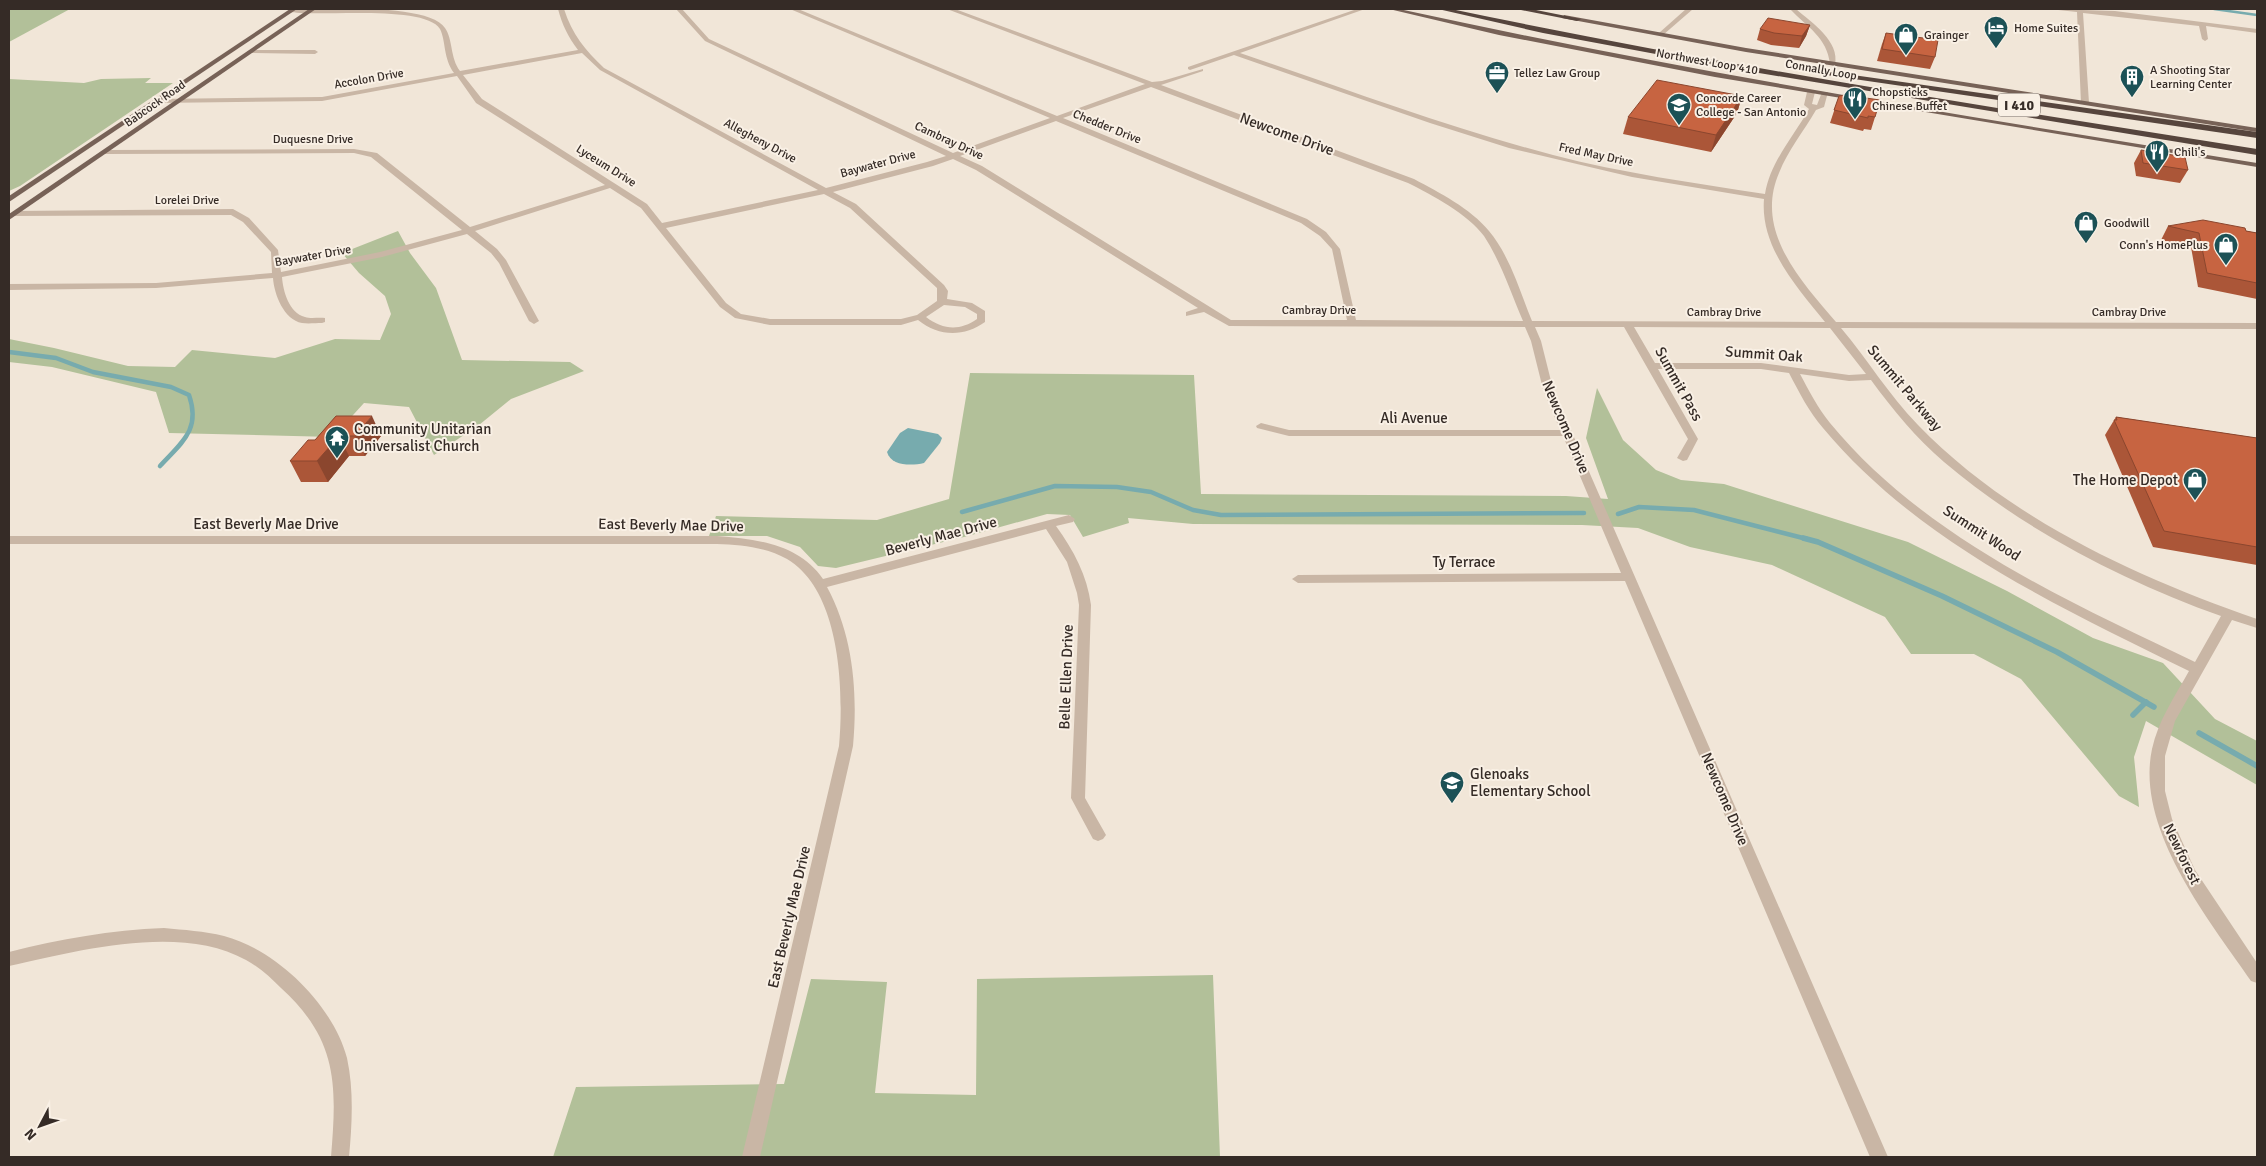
<svg xmlns="http://www.w3.org/2000/svg" width="2266" height="1166" font-family="Signika,sans-serif">
  <rect width="100%" height="100%" fill="#f1e6d8"/>
  <g fill="#b2c099">
    <polygon points="9,9 70,9 9,42"/>
    <polygon points="151,78 145,83 173,83 20,186 9,191 9,79 84,83 101,79"/>
    <polygon points="398,231 410,253 436,288 462,360 570,362 584,371 511,399 479,425 434,455 409,407 364,403 333,437 169,433 156,392 52,367 9,362 9,339 54,348 128,366 175,367 192,350 275,358 335,339 380,340 391,314 385,296 359,273 342,253"/>
    <polygon points="970,373 1194,375 1201,494 1566,496 1608,499 1586,438 1597,388 1623,440 1656,470 1681,480 1724,484 1908,542 2007,591 2093,638 2163,663 2215,719 2257,741 2257,785 2146,721 2134,757 2139,807 2119,796 2021,679 1974,654 1911,654 1885,617 1772,565 1690,547 1638,528 1582,525 1193,524 1128,518 1129,523 1083,537 1070,515 1047,514 968,536 836,568 818,566 800,547 767,536 709,536 716,516 877,520 949,499"/>
    <polygon points="1213,975 1220,1157 553,1157 576,1087 784,1084 811,979 887,982 875,1093 976,1095 977,979"/>
  </g>
  <path fill="#77abae" d="M908,428l30,6 4,4 -2,5 -16,20c-13,3 -33,3 -37,-11l13,-19z"/>
  <g fill="none" stroke-linecap="round" stroke-linejoin="round">
    <polyline stroke="#77abae" stroke-width="2.5" points="2214,9 2257,15"/>
    <g stroke="#77abae" stroke-width="4.5">
      <path d="M9,352l47,6 37,14 78,15 18,8c12,35 -7,47 -29,71"/>
      <polyline points="962,512 1055,486 1117,487 1151,492 1193,510 1221,515 1584,513"/>
      <polyline points="1618,514 1639,507 1694,510 1807,539"/>
    </g>
    <g stroke="#77abae" stroke-width="5.5">
      <polyline points="1803,538 1818,542 1942,596 2057,652 2154,707"/>
      <polyline points="2133,715 2146,702"/>
      <polyline points="2199,733 2257,766"/>
    </g>
    <g fill="#c9b6a5" fill-rule="evenodd">
      <path d="M291,9c30,0 138,-6 154,19 8,11 5,30 15,43l118,-21c-10,-13 -16,-26 -20,-41h6c8,25 21,41 40,59l222,120 101,-26 19,-6 -241,-115 -29,-32h6l27,30 244,114 97,-35 -260,-109h8l259,107 88,-32 -198,-75h8l197,73 10,-1 41,-12v2l-42,14 253,94c26,14 56,29 75,52 21,25 31,61 43,90l293,1c-28,-35 -65,-75 -61,-123l-132,-22 -123,-29 -79,-25 -196,-68 -44,15 -2,-1v-2l169,-58h8l-125,44c104,35 206,74 313,102 69,18 141,28 212,39 5,-32 29,-58 44,-85l-5,-4 3,-13 4,-2 4,2 -3,12 5,1 5,-13h6l-4,15 -8,3c-12,21 -28,40 -37,63 -25,58 22,108 57,149l421,1v6l-416,-1c27,32 47,66 77,97 91,94 218,152 339,194v9l-25,-8 -57,101 -10,35v35l7,28 23,51 62,93v20l-6,-2c-42,-61 -116,-152 -99,-232 6,-28 23,-53 37,-78 -130,-64 -271,-129 -366,-243 -14,-16 -24,-36 -34,-55l-28,-4h-103l40,70 -11,21 -4,1 -6,-3 11,-19 -64,-112h-89l6,14 12,48 335,768h-18l-245,-576 -327,2 -6,-4 6,-4 323,-2 -58,-137h-274l-32,-8 -1,-2 5,-3 28,7h271l-17,-41 -12,-48 -6,-14 -296,-1 -25,-14 -18,4v-4l12,-4 -222,-138 -23,-11 -20,7 -100,26 23,12 88,81 4,6 -1,8 25,4 13,8v11c-21,15 -46,15 -67,-2l-17,5h-131l-35,-7 -15,-11 -79,-99 -31,-20 -135,43 22,18 9,11 33,61 -5,3 -5,-3 -30,-58 -8,-10 -24,-19 -85,23 -100,20c1,14 7,36 23,40 6,2 14,0 20,1v4l-3,1c-6,0 -14,1 -20,0 -18,-3 -28,-29 -29,-45l-117,10 -147,2v-6l147,-1 116,-10 -1,-21 -28,-30 -12,-7 -220,1 -1,-2 4,-3 219,-2 16,9 29,32 3,22 99,-20 82,-22 -91,-73 -17,-4 -251,1 -1,-2 4,-2 248,-1 23,4 93,74 135,-42 -129,-82 -19,-27 -135,25 -165,2 -4,-2 4,-2 165,-2 132,-24c-11,-15 -8,-32 -14,-44 -15,-25 -122,-12 -151,-17zM582,53l18,17 218,120 -156,33 -15,-19 -165,-105 -19,-24zM1151,87l257,96c24,12 60,31 76,53 17,26 27,57 39,85l-167,-1 -16,-71 -14,-17 -19,-13 -244,-101zM1056,121l245,102 19,13 12,13 15,71h-116l-249,-154 -22,-10zM824,194l26,14 87,80v13l-20,14 -16,4h-131l-29,-5 -15,-11 -60,-75zM944,305l21,2 12,7v5c-17,12 -34,11 -51,-2zM1634,327l196,1 36,46 -17,1 -88,-12h-106zM1800,374l49,7 22,-1c22,30 45,58 73,82 80,68 179,119 277,154l-26,46c-130,-62 -272,-126 -365,-239 -12,-15 -21,-32 -30,-49z"/>
      <polygon points="1686,9 1693,9 1663,35 1659,35 1659,33"/>
      <path d="M1790,9h6c16,14 44,32 39,56l-5,-1c-3,-27 -23,-37 -40,-55z"/>
      <polygon points="2049,9 2115,11 2257,29 2257,33 2206,26 2208,39 2205,41 2202,39 2199,26 2083,13 2089,103 2085,105 2081,103 2077,12"/>
      <polygon points="250,50 315,50 318,52 315,54 248,53 247,52"/>
      <path d="M1069,515l6,4 -2,3 -17,4c18,25 31,49 35,79l-6,193 21,37 -3,4 -5,2 -5,-2 -22,-41 8,-193 -2,-12 -10,-31 -21,-33 -219,58c26,48 31,105 26,159l-93,411h-18l97,-411c5,-55 2,-155 -52,-187 -21,-12 -46,-14 -70,-15h-708v-8h708c40,3 82,8 106,43z"/>
      <path d="M164,928c20,2 40,3 60,8 53,14 109,69 123,122 7,32 5,67 2,99h-18c6,-72 7,-117 -50,-169 -10,-10 -22,-21 -35,-28 -66,-37 -169,-9 -237,6v-14c51,-13 102,-22 155,-24z"/>
    </g>
    <g fill="#776257" fill-rule="evenodd">
      <polygon points="290,9 297,9 9,202 9,196"/>
      <polygon points="309,9 316,9 9,220 9,214"/>
      <path d="M1389,9h10c284,62 571,108 858,154v4l-542,-90 -216,-42z"/>
      <polygon points="1564,15 1746,48 2257,128 2257,132 1746,52 1562,18"/>
    </g>
    <g fill="#56453d" fill-rule="evenodd">
      <path d="M1438,9h13c267,56 537,98 806,140v6l-510,-84 -204,-38z"/>
      <polygon points="1516,9 1531,9 1581,19 1577,21"/>
      <polygon points="1803,68 2257,132 2257,138 1806,72 1802,70"/>
    </g>
  </g>
  <g fill="#ab5638">
    <polygon points="1810,25 1806,36 1799,48 1771,45 1757,40 1760,29"/>
    <polygon points="1886,33 1935,57 1930,69 1877,61 1882,44"/>
    <polygon points="1742,96 1737,113 1711,152 1623,134 1628,117"/>
    <polygon points="1839,96 1875,117 1871,130 1864,129 1863,131 1830,123"/>
    <polygon points="2141,150 2188,170 2180,183 2136,176 2134,163"/>
    <polygon points="2168,226 2246,231 2257,233 2257,299 2198,287 2191,247 2161,240"/>
    <polygon points="336,416 381,436 365,456 349,456 328,482 301,482 290,461 315,440"/>
    <polygon points="2116,417 2257,438 2257,565 2153,547 2105,435"/>
  </g>
  <g fill="#8b462e">
    <polygon points="1810,25 1806,36 1799,48 1802,36"/>
    <polygon points="1742,96 1737,113 1711,152 1716,135"/>
    <polygon points="372,416 381,436 365,456 355,436"/>
    <polygon points="339,436 349,456 328,482 317,461"/>
  </g>
  <g fill="#c76441" stroke="#8b462e">
    <polygon points="1768,18 1810,25 1802,36 1774,33 1760,29"/>
    <polygon points="1886,33 1938,40 1935,57 1882,49"/>
    <polygon points="1657,80 1742,96 1716,135 1628,117"/>
    <polygon points="1845,95 1880,100 1875,117 1868,116 1868,118 1834,110 1839,96"/>
    <polygon points="2141,150 2185,157 2188,170 2143,163"/>
    <polygon points="2203,220 2245,228 2246,231 2257,233 2257,283 2207,273 2199,233 2168,226"/>
    <polygon points="336,416 372,416 355,436 339,436 317,461 290,461 308,440 315,440"/>
    <polygon points="2116,417 2257,438 2257,547 2164,531 2114,420 2117,420"/>
  </g>
  <defs>
    <symbol id="hotel-pin" viewBox="-11 -11 22 30"><path d="M0 17L-7.5 6A9.5 9.5 0 1 1 7.5 6Z" fill="#1c5156" stroke="#f9f0e5"/><path d="M-6-4.5h1.5V1H6V5H4.5V3h-9V5H-6ZM-4 0a1.8 1.8 0 1 1 3.6 0ZM.5 0V-2.5h3Q6-2.5 6 0Z" fill="#fff"/></symbol>
    <symbol id="shop-pin" viewBox="-11 -11 22 30"><path d="M0 17L-7.5 6A9.5 9.5 0 1 1 7.5 6Z" fill="#1c5156" stroke="#f9f0e5"/><path d="M-5-2.5h2.3a2.7 3.5 0 0 1 5.4 0H5L5.5 6h-11ZM-1.5-2.5h3a1.5 2.3 0 0 0-3 0Z" fill="#fff"/></symbol>
    <symbol id="office-pin" viewBox="-11 -11 22 30"><path d="M0 17L-7.5 6A9.5 9.5 0 1 1 7.5 6Z" fill="#1c5156" stroke="#f9f0e5"/><path d="M-6-3h4V-5.5h4V-3h4V5H-6ZM-1-4.5V-3h2v-1.5ZM-6 0V1H6V0Z" fill="#fff"/></symbol>
    <symbol id="building-pin" viewBox="-11 -11 22 30"><path d="M0 17L-7.5 6A9.5 9.5 0 1 1 7.5 6Z" fill="#1c5156" stroke="#f9f0e5"/><path d="M-4-6H4V6H1V3H-1V6H-4ZM-2.5-4.3h1.7v1.8h-1.7ZM.8-4.3h1.7v1.8H.8ZM-2.5-1h1.7V.8h-1.7ZM.8-1h1.7V.8H.8Z" fill="#fff"/></symbol>
    <symbol id="restaurant-pin" viewBox="-11 -11 22 30"><path d="M0 17L-7.5 6A9.5 9.5 0 1 1 7.5 6Z" fill="#1c5156" stroke="#f9f0e5"/><path d="M-5-6h1v4h1v-4h1v4h1v-4h1v5L-1.5 .5V6h-2V.5L-5-1ZM5-6V6H3V1.5H1.5Q1.5-4 5-6Z" fill="#fff"/></symbol>
    <symbol id="university-pin" viewBox="-11 -11 22 30"><path d="M0 17L-7.5 6A9.5 9.5 0 1 1 7.5 6Z" fill="#1c5156" stroke="#f9f0e5"/><path d="M0-5L7-2L0 1L-7-2ZM-4 1L0 2.5L4 1V4Q0 6-4 4Z" fill="#fff"/></symbol>
    <symbol id="temple-pin" viewBox="-11 -11 22 30"><path d="M0 17L-7.5 6A9.5 9.5 0 1 1 7.5 6Z" fill="#1c5156" stroke="#f9f0e5"/><path d="M0-6L5-2H3V0L6.5 2.5H4V6H1.5V3h-3V6H-4V2.5H-6.5L-3 0V-2H-5Z" fill="#fff"/></symbol>
    <symbol id="school-pin" viewBox="-11 -11 22 30"><path d="M0 17L-7.5 6A9.5 9.5 0 1 1 7.5 6Z" fill="#1c5156" stroke="#f9f0e5"/><path d="M0-5L7-2L0 1L-7-2ZM-4 1L0 2.5L4 1V4Q0 6-4 4Z" fill="#fff"/></symbol>
  </defs>
  <g fill-rule="evenodd">
    <use href="#hotel-pin" x="1982" y="14" width="28" height="38"/>
    <use href="#shop-pin" x="1892" y="21" width="28" height="38"/>
    <use href="#office-pin" x="1483" y="59" width="28" height="38"/>
    <use href="#building-pin" x="2118" y="63" width="28" height="38"/>
    <use href="#restaurant-pin" x="1841" y="85" width="28" height="38"/>
    <use href="#university-pin" x="1665" y="91" width="28" height="38"/>
    <use href="#restaurant-pin" x="2143" y="138" width="28" height="38"/>
    <use href="#shop-pin" x="2072" y="209" width="28" height="38"/>
    <use href="#shop-pin" x="2212" y="231" width="28" height="38"/>
    <use href="#temple-pin" x="323" y="424" width="28" height="38"/>
    <use href="#shop-pin" x="2181" y="466" width="28" height="38"/>
    <use href="#school-pin" x="1438" y="769" width="28" height="38"/>
  </g>
  <g text-anchor="middle" dominant-baseline="central" stroke-width="4" stroke-linejoin="round" paint-order="stroke">
    <g font-size="12" fill="#352b26" stroke="#f9f0e5" text-anchor="start">
      <text x="2014" y="28">Home Suites</text>
      <text x="1924" y="35">Grainger</text>
      <text x="2150" y="70">A Shooting Star<tspan x="2150" dy="14">Learning Center</tspan></text>
      <text x="1514" y="73">Tellez Law Group</text>
      <text x="1872" y="92">Chopsticks<tspan x="1872" dy="14">Chinese Buffet</tspan></text>
      <text x="1696" y="98">Concorde Career<tspan x="1696" dy="14">College - San Antonio</tspan></text>
      <text x="2174" y="152">Chili's</text>
      <text x="2104" y="223">Goodwill</text>
      <text x="2208" y="245" text-anchor="end">Conn's HomePlus</text>
    </g>
    <g font-size="12" fill="#352b26" stroke="#f9f0e5">
      <text transform="translate(1707 62) rotate(10)">Northwest Loop 410</text>
      <text transform="translate(1821 70) rotate(10)">Connally Loop</text>
      <text transform="translate(369 79) rotate(-10)">Accolon Drive</text>
      <text transform="translate(155 104) rotate(-35)">Babcock Road</text>
      <text transform="translate(1107 127) rotate(22)">Chedder Drive</text>
      <text x="313" y="139">Duquesne Drive</text>
      <text transform="translate(760 141) rotate(28)">Allegheny Drive</text>
      <text transform="translate(949 141) rotate(25)">Cambray Drive</text>
      <text transform="translate(1596 155) rotate(12)">Fred May Drive</text>
      <text transform="translate(878 164) rotate(-15)">Baywater Drive</text>
      <text transform="translate(606 166) rotate(32)">Lyceum Drive</text>
      <text x="187" y="200">Lorelei Drive</text>
      <text transform="translate(313 256) rotate(-10)">Baywater Drive</text>
      <text x="1319" y="310">Cambray Drive</text>
      <text x="1724" y="312">Cambray Drive</text>
      <text x="2129" y="312">Cambray Drive</text>
    </g>
    <rect fill="#f9f0e5" stroke="#70665f" stroke-width="1" x="1998" y="93.5" width="42" height="23" rx="4"/>
    <g font-size="14" font-weight="bold" fill="#352b26">
      <text x="2019" y="105">I 410</text>
    </g>
    <g font-size="15" fill="#352b26" stroke="#f9f0e5">
      <text transform="translate(1287 134) rotate(20)">Newcome Drive</text>
      <text transform="translate(1764 354) rotate(4)">Summit Oak</text>
      <text transform="translate(1679 384) rotate(61)">Summit Pass</text>
      <text transform="translate(1905 388) rotate(50)">Summit Parkway</text>
      <text x="1414" y="418">Ali Avenue</text>
      <text transform="translate(1566 427) rotate(67)">Newcome Drive</text>
      <text x="266" y="524">East Beverly Mae Drive</text>
      <text transform="translate(671 525) rotate(1)">East Beverly Mae Drive</text>
      <text transform="translate(1982 533) rotate(33)">Summit Wood</text>
      <text transform="translate(941 536) rotate(-15)">Beverly Mae Drive</text>
      <text x="1464" y="562">Ty Terrace</text>
      <text transform="translate(1066 677) rotate(-88)">Belle Ellen Drive</text>
      <text transform="translate(1725 799) rotate(67)">Newcome Drive</text>
      <text transform="translate(2182 854) rotate(64)">Newforest</text>
      <text transform="translate(789 917) rotate(-77)">East Beverly Mae Drive</text>
    </g>
    <g font-size="15" fill="#352b26" stroke="#f9f0e5" text-anchor="start">
      <text x="354" y="429">Community Unitarian<tspan x="354" dy="17">Universalist Church</tspan></text>
      <text x="2178" y="480" text-anchor="end">The Home Depot</text>
      <text x="1470" y="774">Glenoaks<tspan x="1470" dy="17">Elementary School</tspan></text>
    </g>
  </g>
  <rect width="2266" height="1166" fill="none" stroke="#352b26" stroke-width="20"/>
  <g transform="translate(40 1126) rotate(229)" stroke="#f9f0e5" stroke-width="4" paint-order="stroke">
  <path d="M0-4L9 19L0 12L-9 19Z" fill="#352b26"/>
  <text y="-8" font-size="14" font-weight="bold" text-anchor="middle" fill="#352b26">N</text>
  </g>
</svg>
